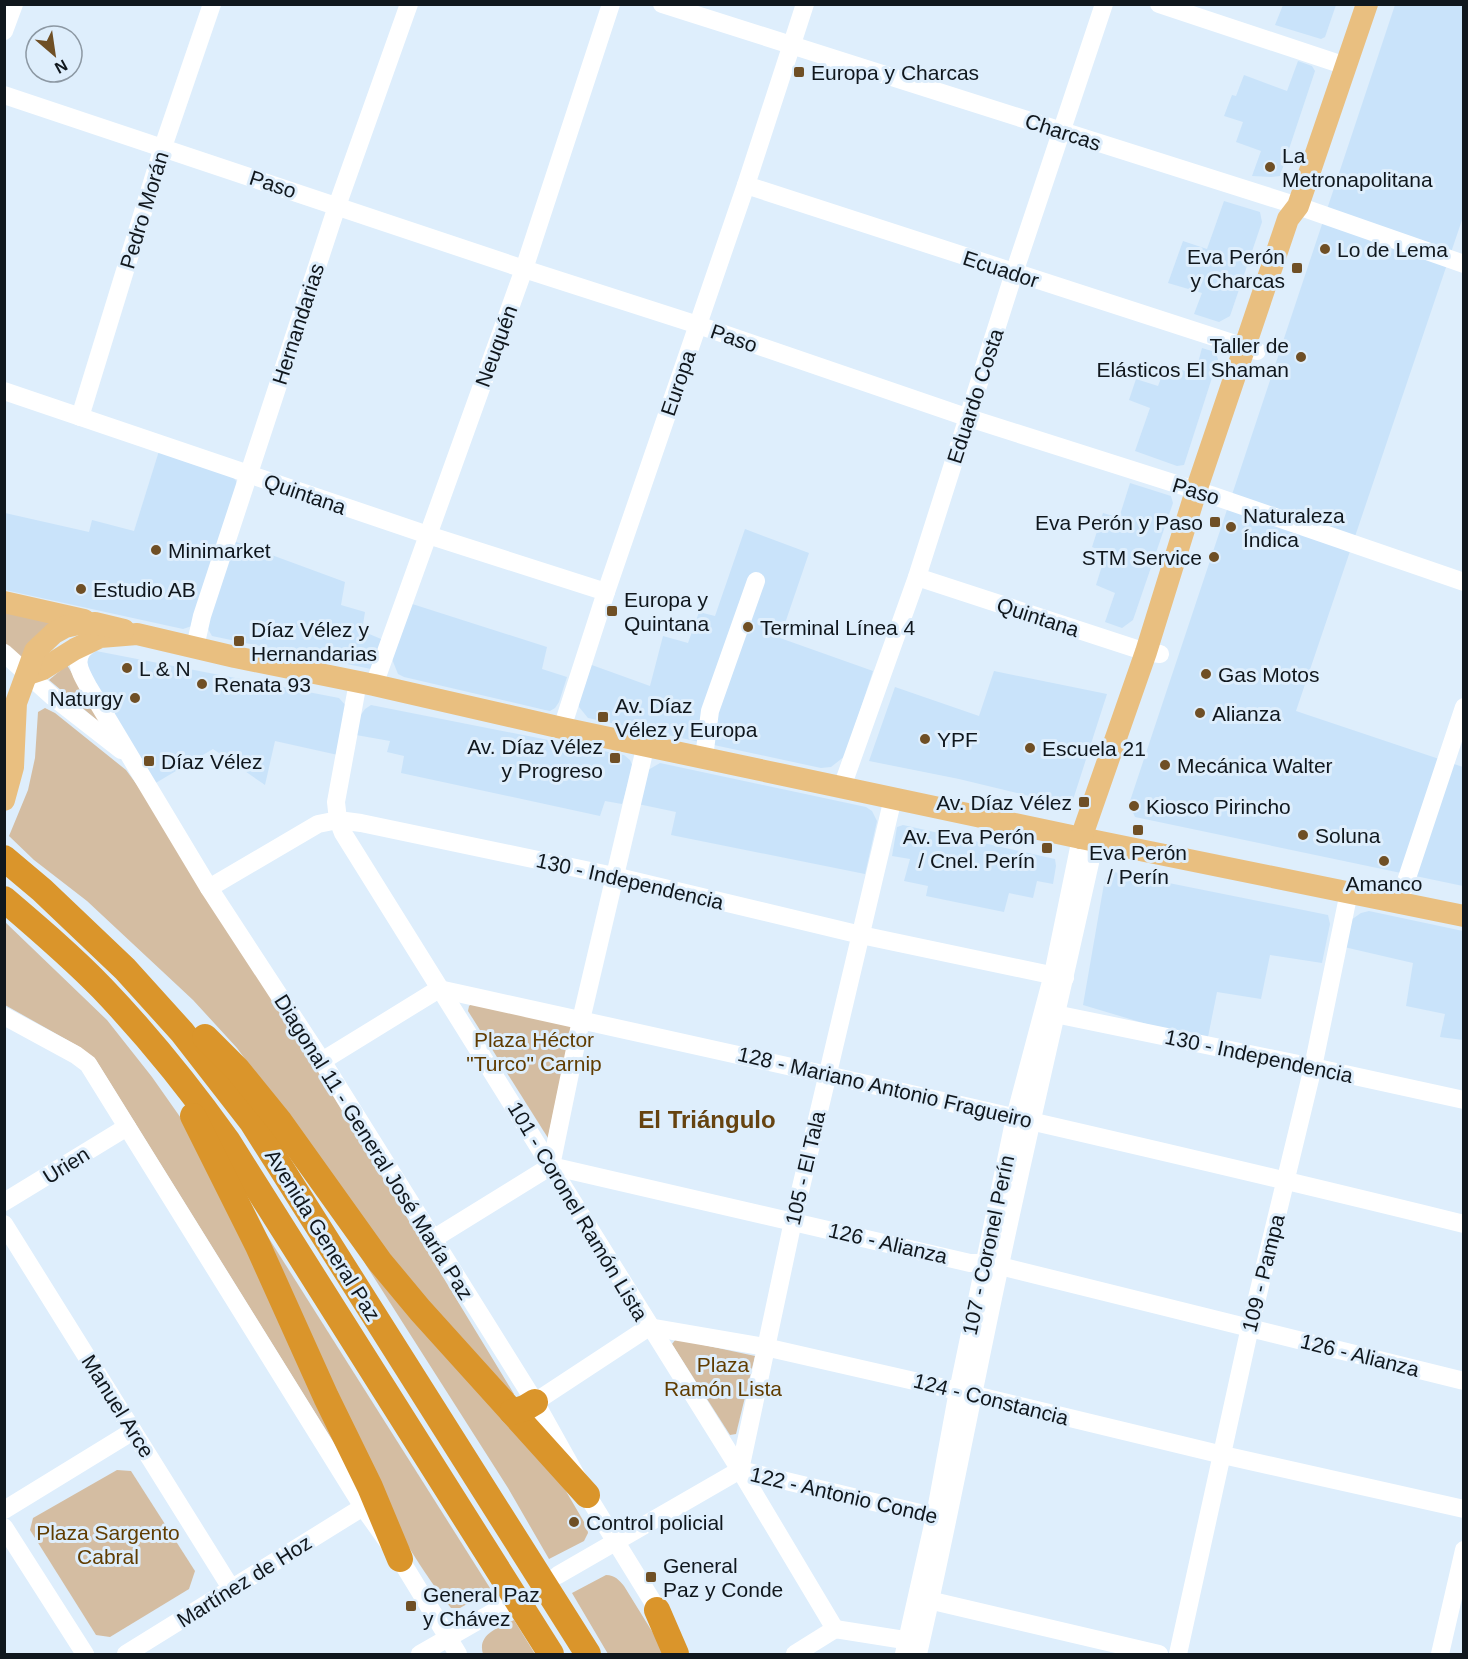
<svg xmlns="http://www.w3.org/2000/svg" width="1468" height="1659" font-family="Helvetica,sans-serif">
  <rect width="100%" height="100%" fill="#deeefc"/>
  <g fill="#c9e3fa">
    <polygon points="1283,5 1283,4 1336,5 1325,37 1321,39 1275,25"/>
    <polygon points="1395,5 1463,5 1463,217 1296,711 1463,767 1463,886 1135,817 1129,804"/>
    <polygon points="1298,61 1312,66 1315,71 1280,176 1271,177 1252,176 1261,151 1236,142 1243,122 1224,116 1232,95 1236,96 1244,75 1287,91"/>
    <polygon points="1224,201 1260,212 1262,222 1230,316 1219,322 1194,314 1202,293 1168,283 1183,241 1207,249"/>
    <polygon points="1202,348 1215,352 1218,359 1184,465 1177,466 1135,451 1150,408 1129,400 1136,379 1158,386 1166,365 1195,374"/>
    <polygon points="159,451 231,475 236,481 237,488 192,626 183,629 5,590 5,513 89,532 92,520 134,531"/>
    <polygon points="1130,483 1171,496 1173,503 1133,620 1122,628 1105,622 1115,593 1096,585 1106,553 1092,547 1103,513 1119,518"/>
    <polygon points="745,529 809,553 780,638 873,671 845,756 831,767 821,768 588,718 579,707 578,701 589,664 650,686 663,636 688,643 699,612 715,616"/>
    <polygon points="231,540 345,582 341,605 365,612 362,631 386,641 371,669 212,636 207,627"/>
    <polygon points="406,602 547,647 542,669 567,677 559,702 555,708 550,711 545,710 404,677 398,674 390,654"/>
    <polygon points="96,651 339,698 348,708 338,755 275,741 265,785 213,749 154,784 86,670 86,659"/>
    <polygon points="994,671 1107,694 1071,806 959,779 869,761 895,687 979,716"/>
    <polygon points="371,705 624,755 630,760 633,767 622,804 605,801 600,816 401,773 404,756 387,752 390,741 356,735 360,716 365,709"/>
    <polygon points="660,763 866,807 872,811 877,821 865,874 671,835 676,812 638,804 648,770"/>
    <polygon points="903,825 1055,859 1056,866 1053,884 1037,881 1033,898 1009,893 1004,912 926,896 928,886 904,881 910,859 892,856 897,827"/>
    <polygon points="1114,872 1328,915 1330,924 1322,963 1270,955 1261,999 1217,992 1207,1042 1083,1005 1105,878"/>
    <polygon points="1369,911 1463,931 1463,1040 1440,1037 1445,1014 1406,1006 1413,963 1344,947 1351,920 1361,913"/>
  </g>
  <g fill="#d4bda2">
    <polygon points="5,606 66,621 25,661 5,643"/>
    <polygon points="67,665 104,726 49,680"/>
    <polygon points="45,708 55,713 126,770 149,801 296,1035 514,1394 509,1395 436,1317 237,1048 193,1000 87,901 34,860 9,836 28,790 35,758 38,712"/>
    <polygon points="4,921 107,1020 152,1077 197,1141 344,1459 96,1060 78,1046 5,1005"/>
    <polygon points="473,1003 572,1024 548,1138 468,1011 469,1006"/>
    <path d="M256,1218l234,370 -2,4 -28,16h-9c-18,-22 -33,-46 -48,-70z"/>
    <polygon points="357,1248 560,1481 587,1527 588,1533 584,1541 549,1559 508,1488 366,1265"/>
    <polygon points="676,1339 755,1356 736,1434 730,1435 672,1344"/>
    <polygon points="117,1470 131,1471 195,1571 189,1589 110,1637 96,1635 30,1530 33,1518"/>
    <path d="M606,1575c9,0 13,5 18,11l42,68h-58l-36,-61z"/>
    <path d="M514,1620l21,34h-52c-6,-20 15,-26 31,-34z"/>
  </g>
  <g fill="none" stroke-linecap="round" stroke-linejoin="round">
    <g stroke="#fff" stroke-width="18">
      <polyline points="662,4 1298,206 1464,264"/>
      <polyline points="1159,4 1346,66"/>
      <polyline points="4,31 14,4"/>
      <polyline points="4,95 524,269 698,325 969,418 1211,495 1464,582"/>
      <polyline points="746,185 1257,351"/>
      <polyline points="4,391 428,535 606,592"/>
      <polyline points="80,417 163,147 212,4"/>
      <polyline points="917,577 1146,652 1160,654"/>
      <path d="M90,642c-19,16 -11,28 -1,46l120,200 113,173 213,341 52,93 77,125"/>
      <polyline points="195,647 202,616 337,206 409,4"/>
      <polyline points="4,653 53,697 121,750"/>
      <polyline points="358,682 336,802 338,820 343,833 740,1470 835,1629"/>
      <polyline points="374,685 524,269 611,4"/>
      <polyline points="562,728 606,592 746,185 805,4"/>
      <polyline points="704,757 710,711 756,581"/>
      <polyline points="842,787 917,577 1014,273 1104,4"/>
      <polyline points="209,888 318,824 338,820 361,823 614,876 861,935 1065,978"/>
      <polyline points="1399,902 1464,707"/>
      <polyline points="1055,1014 1313,1067 1464,1100"/>
      <polyline points="4,1016 76,1055 88,1064 363,1507 400,1559 458,1654"/>
      <path d="M322,1061l117,-72c342,75 684,151 1025,235"/>
      <polyline points="551,1166 581,1020 646,744"/>
      <polyline points="4,1202 127,1127"/>
      <polyline points="4,1224 231,1588"/>
      <polyline points="433,1239 551,1166 970,1263 985,1263 1000,1266 1464,1381"/>
      <polyline points="535,1402 649,1327 765,1347 958,1391 1223,1455 1464,1509"/>
      <polyline points="740,1470 793,1221 893,798"/>
      <polyline points="4,1510 133,1431"/>
      <polyline points="4,1527 85,1654"/>
      <polyline points="558,1575 740,1470 945,1519"/>
      <polyline points="920,1598 1159,1654"/>
      <polyline points="126,1654 363,1507"/>
      <polyline points="420,1654 502,1607"/>
      <polyline points="795,1654 835,1629 917,1642"/>
      <polyline points="904,1654 935,1516 958,1391 1015,1117 1053,974 1081,838"/>
      <path d="M918,1654c30,-129 54,-259 82,-389 30,-142 64,-283 95,-425"/>
      <polyline points="1178,1654 1250,1327 1313,1067 1349,892"/>
      <polyline points="1440,1654 1464,1550"/>
    </g>
    <g stroke="#e9bf80" stroke-width="22">
      <polyline points="4,602 84,620"/>
      <polyline points="28,674 43,669 75,649 100,637 137,634 235,657 374,685 562,728 1081,838 1464,916"/>
      <polyline points="4,800 13,767 16,703 35,651 54,633 65,627 78,624 95,623 124,630"/>
      <polyline points="1081,838 1146,652 1196,491 1288,219 1298,206 1367,4"/>
    </g>
    <g stroke="#da952b" stroke-width="26">
      <polyline points="4,858 42,890 125,969 182,1032 252,1122 588,1654"/>
      <path d="M4,899c34,29 68,58 98,89 46,48 87,99 125,152l324,514"/>
      <polyline points="205,1037 237,1069 280,1122 380,1262 420,1310 587,1495"/>
      <polyline points="193,1116 258,1246 326,1397 370,1487 400,1559"/>
      <polyline points="512,1412 525,1408 535,1402"/>
      <polyline points="657,1610 676,1654"/>
    </g>
  </g>
  <g fill="#6f4f25" stroke="#deeefc" stroke-width="2">
    <rect x="793" y="66" width="12" height="12" rx="3"/>
    <circle cx="1270" cy="167" r="6"/>
    <circle cx="1325" cy="249" r="6"/>
    <rect x="1291" y="262" width="12" height="12" rx="3"/>
    <circle cx="1301" cy="357" r="6"/>
    <rect x="1209" y="516" width="12" height="12" rx="3"/>
    <circle cx="1231" cy="527" r="6"/>
    <circle cx="156" cy="550" r="6"/>
    <circle cx="1214" cy="557" r="6"/>
    <circle cx="81" cy="589" r="6"/>
    <rect x="606" y="605" width="12" height="12" rx="3"/>
    <circle cx="748" cy="627" r="6"/>
    <rect x="233" y="635" width="12" height="12" rx="3"/>
    <circle cx="127" cy="668" r="6"/>
    <circle cx="1206" cy="674" r="6"/>
    <circle cx="202" cy="684" r="6"/>
    <circle cx="135" cy="698" r="6"/>
    <circle cx="1200" cy="713" r="6"/>
    <rect x="597" y="711" width="12" height="12" rx="3"/>
    <circle cx="925" cy="739" r="6"/>
    <circle cx="1030" cy="748" r="6"/>
    <rect x="609" y="752" width="12" height="12" rx="3"/>
    <rect x="143" y="755" width="12" height="12" rx="3"/>
    <circle cx="1165" cy="765" r="6"/>
    <rect x="1078" y="796" width="12" height="12" rx="3"/>
    <circle cx="1134" cy="806" r="6"/>
    <rect x="1132" y="824" width="12" height="12" rx="3"/>
    <circle cx="1303" cy="835" r="6"/>
    <rect x="1041" y="842" width="12" height="12" rx="3"/>
    <circle cx="1384" cy="861" r="6"/>
    <circle cx="574" cy="1522" r="6"/>
    <rect x="645" y="1571" width="12" height="12" rx="3"/>
    <rect x="405" y="1600" width="12" height="12" rx="3"/>
  </g>
  <g text-anchor="middle" dominant-baseline="central" stroke-width="6" stroke-linejoin="round" paint-order="stroke">
    <g font-size="21" fill="#10171d" stroke="#deeefc" text-anchor="start">
      <text x="811" y="72">Europa y Charcas</text>
      <text x="1282" y="155">La<tspan x="1282" dy="24">Metronapolitana</tspan></text>
      <text x="1337" y="249">Lo de Lema</text>
      <text x="1285" y="256" text-anchor="end">Eva Perón<tspan x="1285" dy="24">y Charcas</tspan></text>
      <text x="1289" y="345" text-anchor="end">Taller de<tspan x="1289" dy="24">Elásticos El Shaman</tspan></text>
      <text x="1243" y="515">Naturaleza<tspan x="1243" dy="24">Índica</tspan></text>
      <text x="1203" y="522" text-anchor="end">Eva Perón y Paso</text>
      <text x="168" y="550">Minimarket</text>
      <text x="1202" y="557" text-anchor="end">STM Service</text>
      <text x="93" y="589">Estudio AB</text>
      <text x="624" y="599">Europa y<tspan x="624" dy="24">Quintana</tspan></text>
      <text x="760" y="627">Terminal Línea 4</text>
      <text x="251" y="629">Díaz Vélez y<tspan x="251" dy="24">Hernandarias</tspan></text>
      <text x="139" y="668">L &amp; N</text>
      <text x="1218" y="674">Gas Motos</text>
      <text x="214" y="684">Renata 93</text>
      <text x="123" y="698" text-anchor="end">Naturgy</text>
      <text x="615" y="705">Av. Díaz<tspan x="615" dy="24">Vélez y Europa</tspan></text>
      <text x="1212" y="713">Alianza</text>
      <text x="937" y="739">YPF</text>
      <text x="603" y="746" text-anchor="end">Av. Díaz Vélez<tspan x="603" dy="24">y Progreso</tspan></text>
      <text x="1042" y="748">Escuela 21</text>
      <text x="161" y="761">Díaz Vélez</text>
      <text x="1177" y="765">Mecánica Walter</text>
      <text x="1072" y="802" text-anchor="end">Av. Díaz Vélez</text>
      <text x="1146" y="806">Kiosco Pirincho</text>
      <text x="1315" y="835">Soluna</text>
      <text x="1035" y="836" text-anchor="end">Av. Eva Perón<tspan x="1035" dy="24">/ Cnel. Perín</tspan></text>
      <text x="1138" y="852" text-anchor="middle">Eva Perón<tspan x="1138" dy="24">/ Perín</tspan></text>
      <text x="1384" y="883" text-anchor="middle">Amanco</text>
      <text x="586" y="1522">Control policial</text>
      <text x="663" y="1565">General<tspan x="663" dy="24">Paz y Conde</tspan></text>
      <text x="423" y="1594">General Paz<tspan x="423" dy="24">y Chávez</tspan></text>
    </g>
    <g font-size="21" fill="#10171d" stroke="#deeefc">
      <text transform="translate(1063 132) rotate(18)">Charcas</text>
      <text transform="translate(273 184) rotate(18)">Paso</text>
      <text transform="translate(144 210) rotate(-73)">Pedro Morán</text>
      <text transform="translate(1001 269) rotate(18)">Ecuador</text>
      <text transform="translate(298 324) rotate(-72)">Hernandarias</text>
      <text transform="translate(734 338) rotate(19)">Paso</text>
      <text transform="translate(496 346) rotate(-70)">Neuquén</text>
      <text transform="translate(678 383) rotate(-71)">Europa</text>
      <text transform="translate(975 396) rotate(-72)">Eduardo Costa</text>
      <text transform="translate(1196 491) rotate(17)">Paso</text>
      <text transform="translate(305 494) rotate(19)">Quintana</text>
      <text transform="translate(1038 617) rotate(18)">Quintana</text>
      <text transform="translate(630 881) rotate(13)">130 - Independencia</text>
      <text transform="translate(1259 1056) rotate(12)">130 - Independencia</text>
      <text transform="translate(885 1087) rotate(13)">128 - Mariano Antonio Fragueiro</text>
      <text transform="translate(374 1147) rotate(58)">Diagonal 11 - General José María Paz</text>
      <text transform="translate(66 1165) rotate(-32)">Urien</text>
      <text transform="translate(805 1168) rotate(-77)">105 - El Tala</text>
      <text transform="translate(578 1211) rotate(59)">101 - Coronel Ramón Lista</text>
      <text transform="translate(323 1235) rotate(58)">Avenida General Paz</text>
      <text transform="translate(888 1243) rotate(13)">126 - Alianza</text>
      <text transform="translate(988 1245) rotate(-78)">107 - Coronel Perín</text>
      <text transform="translate(1263 1273) rotate(-76)">109 - Pampa</text>
      <text transform="translate(1360 1355) rotate(14)">126 - Alianza</text>
      <text transform="translate(991 1399) rotate(14)">124 - Constancia</text>
      <text transform="translate(118 1406) rotate(58)">Manuel Arce</text>
      <text transform="translate(844 1495) rotate(13)">122 - Antonio Conde</text>
      <text transform="translate(244 1581) rotate(-32)">Martínez de Hoz</text>
    </g>
    <g font-size="21" fill="#603c00" stroke="#deeefc">
      <text x="534" y="1039">Plaza Héctor<tspan x="534" dy="24">"Turco" Carnip</tspan></text>
      <text x="723" y="1364">Plaza<tspan x="723" dy="24">Ramón Lista</tspan></text>
      <text x="108" y="1532">Plaza Sargento<tspan x="108" dy="24">Cabral</tspan></text>
    </g>
    <g font-size="24" font-weight="bold" fill="#664310" stroke="#deeefc">
      <text x="707" y="1119">El Triángulo</text>
    </g>
  </g>
  <rect width="1468" height="1659" fill="none" stroke="#10171d" stroke-width="12"/>
  <g transform="translate(54 54) rotate(151)"><circle r="28" fill="#deeefc" stroke="#8c98a3" stroke-width="1.5"/>
  <path d="M0-4.5L10 22L0 15L-10 22Z" fill="#6f4f25"/>
  <text y="-9" font-size="16" font-weight="bold" text-anchor="middle" fill="#10171d">N</text>
  </g>
</svg>
